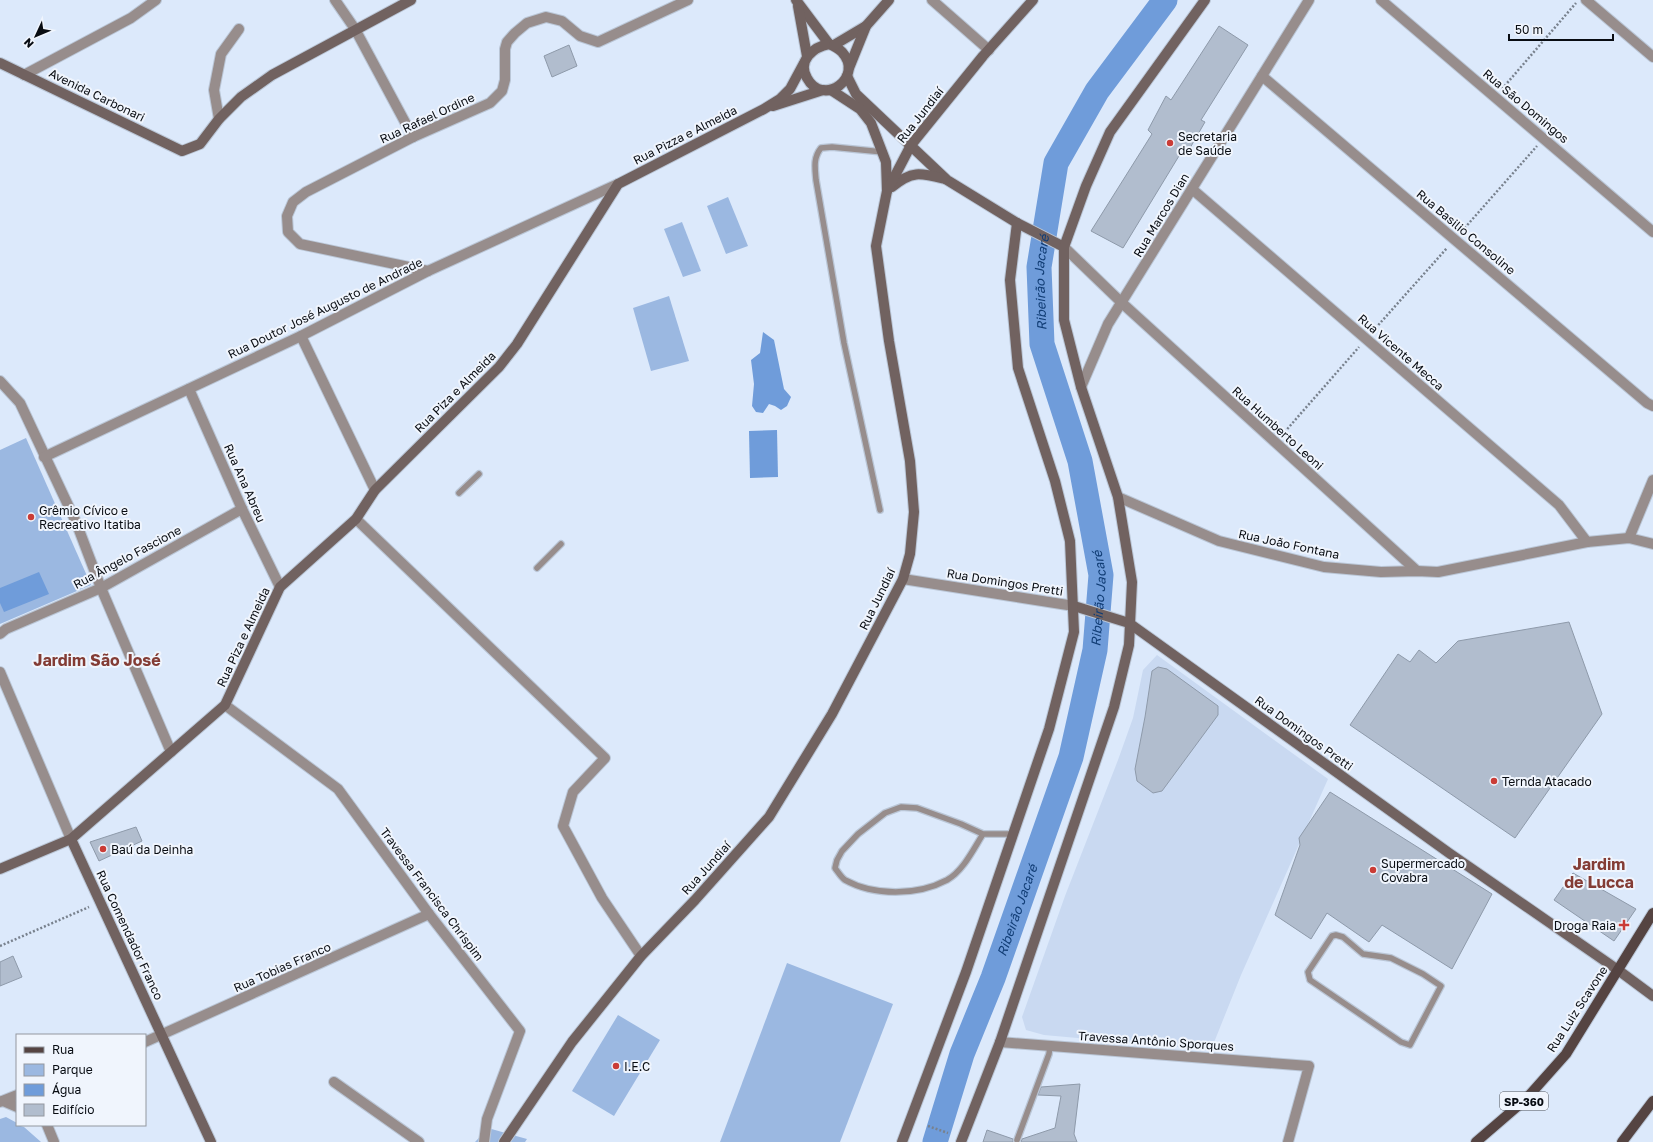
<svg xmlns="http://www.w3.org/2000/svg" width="1653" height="1142" font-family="'Golos Text',sans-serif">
  <rect width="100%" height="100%" fill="#dce9fb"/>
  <polygon fill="#c9d9f1" points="1157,655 1328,779 1241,975 1211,1050 1044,1035 1026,1030 1022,1017 1065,896 1118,760 1133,718 1143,670"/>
  <g fill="#9bb8e1">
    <polygon points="728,197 748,246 726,254 707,206"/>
    <polygon points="682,222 701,271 683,277 664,229"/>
    <polygon points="669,296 689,361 651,371 633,308"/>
    <polygon points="26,438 91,585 0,624 0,450"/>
    <polygon points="787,963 893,1004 840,1142 720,1142"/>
    <polygon points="618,1015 660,1040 614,1116 572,1091"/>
    <polygon points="6,1117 17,1123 17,1125 24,1127 41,1142 0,1142 0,1119"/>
    <polygon points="488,1128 527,1139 525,1142 475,1142"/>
  </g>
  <g fill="#6f9cda">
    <polygon points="763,332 774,340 784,389 791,397 787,406 781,410 775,406 769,404 763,413 756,412 752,406 754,384 751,360 760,353"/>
    <polygon points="777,430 778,477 750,478 749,431"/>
    <polygon points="39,572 49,594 4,612 0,603 0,588"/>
  </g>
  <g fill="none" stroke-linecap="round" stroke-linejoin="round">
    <path stroke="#6f9cda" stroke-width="25" id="s1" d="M935,1142l27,-88 31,-76 78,-221 24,-107 6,-75 -21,-114 -38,-117 -3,-77 17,-104 41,-72 68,-91"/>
  </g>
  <g fill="#b1bdce" stroke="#8e9aaa">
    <polygon points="1219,26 1248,45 1201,120 1205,122 1186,155 1182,151 1123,248 1091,231 1152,134 1148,130 1166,96 1171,100"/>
    <polygon points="569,45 577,66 552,77 544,56"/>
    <polygon points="1569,622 1602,714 1515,838 1350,725 1398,654 1410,662 1419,650 1436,663 1458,641"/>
    <polygon points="1158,667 1167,669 1218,706 1218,715 1162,791 1153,793 1137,781 1135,769 1145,717 1152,671"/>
    <polygon points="1330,792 1492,894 1452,969 1382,925 1369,942 1327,913 1311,939 1275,915 1300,845 1299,838"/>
    <polygon points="136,827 142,841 99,861 90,842"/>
    <polygon points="1573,873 1636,909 1614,941 1554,900"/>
    <polygon points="13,956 22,977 0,986 0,962"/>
    <polygon points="1080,1084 1074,1134 1077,1142 1021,1142 1022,1139 1055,1128 1061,1096 1038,1095 1041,1087"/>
    <polygon points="987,1130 1013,1139 1013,1142 983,1142"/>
  </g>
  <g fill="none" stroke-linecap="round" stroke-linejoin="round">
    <defs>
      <g id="lane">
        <polyline points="459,493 479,474"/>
        <path d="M880,510l-36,-167 -28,-163c-1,-12 -3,-22 5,-32l11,-1 51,5"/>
        <polyline points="537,568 561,544"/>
        <path d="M983,834c-10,16 -20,37 -36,46 -30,16 -73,16 -102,0 -4,-3 -7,-8 -10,-12l2,-8 5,-9 16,-17 27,-21 16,-6 16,1 44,16 22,10h30"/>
        <polygon points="1336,935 1343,937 1363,954 1391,958 1423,974 1441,986 1410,1045 1401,1042 1310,980 1308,972 1332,936"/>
        <polyline points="1017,1140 1049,1054 1050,1046"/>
      </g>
      <g id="street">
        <polyline points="335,0 355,29 413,137"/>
        <polyline points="932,0 989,50"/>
        <polyline points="1381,0 1653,232"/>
        <polyline points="1586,0 1653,57"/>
        <polyline points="24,75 131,18 156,0"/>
        <polyline points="1262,76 1647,403 1653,406"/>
        <polyline points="219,119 214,90 221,54 239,29"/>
        <polyline points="1192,189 1559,505 1587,542"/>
        <polyline points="1064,247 1122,303 1417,571"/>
        <polyline points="428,271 300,244 288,232 287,216 293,202 306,192 413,137 490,103 502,91 505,80 505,49 507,42 515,33 527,23 546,17 562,21 580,36 598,42 688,0"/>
        <polyline points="301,336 375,490"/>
        <polyline points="0,381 20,403 76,522 101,588 171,752"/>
        <polyline points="1081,387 1108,324 1309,0"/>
        <polyline points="189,389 242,509 280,587"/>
        <polyline points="44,457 301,336 428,271 618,184"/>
        <polyline points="1118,497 1219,541 1324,567 1381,572 1417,571 1438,572 1587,542 1629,538 1653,544"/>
        <polyline points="356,519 605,758 573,792 563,826 602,898 641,956"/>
        <polyline points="1629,538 1653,480"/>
        <polyline points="903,579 1074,606"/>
        <polyline points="0,634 6,629 101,588 242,509"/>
        <polyline points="0,672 71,839"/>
        <polyline points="225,705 338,789 429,914 520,1031 487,1119 484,1142"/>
        <polyline points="145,1042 429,914"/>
        <polyline points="1000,1042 1309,1066 1288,1142"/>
        <polyline points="334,1082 419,1142"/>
        <polyline points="3,1101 17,1107"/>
        <polyline points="0,1102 17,1095"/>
        <polyline points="47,1125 54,1142"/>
      </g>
      <g id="secondary">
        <polyline points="796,0 829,44"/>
        <polyline points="798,6 807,56"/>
        <path d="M829,44c5,2 9,4 13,8 23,25 -19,56 -35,26 -10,-17 6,-31 22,-34z"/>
        <polyline points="834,45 866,26"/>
        <polyline points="0,63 182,151 200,144 219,119 241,97 272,75 411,0"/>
        <polyline points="849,68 866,26 889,0"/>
        <polyline points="847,76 856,94 947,180 1017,223 1064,247"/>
        <polyline points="831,90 860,109 871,123 886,162 887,191"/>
        <polyline points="773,106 823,90"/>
        <path d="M892,187c20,-17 29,-14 53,-8"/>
        <polyline points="1074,606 1129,623 1449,853 1618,970 1653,996"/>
        <polyline points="71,839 211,1142"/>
        <polyline points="0,869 71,839 225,705 280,587 356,519 375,490 499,367 517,344 618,184 764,109 780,99 790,89 804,63"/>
        <polyline points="504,1142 572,1042 641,956 695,900 769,817 832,714 903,579 910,554 914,512 910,461 889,341 876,246 887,191 911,145 983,56 1033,0"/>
        <polyline points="902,1142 966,972 1049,729 1074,632 1070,541 1055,481 1018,368 1010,280 1017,223"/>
        <polyline points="961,1142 1000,1042 1114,707 1129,645 1132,582 1118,497 1081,387 1064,320 1064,247 1086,186 1110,132 1205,0"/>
      </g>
      <g id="primary">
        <polyline points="1476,1142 1526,1099 1566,1054 1653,913"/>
        <polyline points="1622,1142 1653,1101"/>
      </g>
    </defs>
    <use href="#lane" stroke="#bac6d6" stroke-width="8"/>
    <use href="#street" stroke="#bac6d6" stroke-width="12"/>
    <use href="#secondary" stroke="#bac6d6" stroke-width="12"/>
    <use href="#primary" stroke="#bac6d6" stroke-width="12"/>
    <g stroke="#78818d" stroke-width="2.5" stroke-dasharray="2 2" stroke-linecap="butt">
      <polyline points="1502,89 1576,3"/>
      <polyline points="1462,231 1537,146"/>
      <polyline points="1373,331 1447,248"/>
      <polyline points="1282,435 1359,347"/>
      <polyline points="0,946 89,907"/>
      <polyline points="928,1126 948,1133"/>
    </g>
    <use href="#lane" stroke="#978d8c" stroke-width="5.5"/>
    <use href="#street" stroke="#978d8c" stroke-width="10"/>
    <use href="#secondary" stroke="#716260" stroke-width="10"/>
    <use href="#primary" stroke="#554442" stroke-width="10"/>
  </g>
  <g fill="#ca3c36" stroke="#f0f5fd" stroke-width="1.5">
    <circle cx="1170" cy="143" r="4"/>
    <circle cx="31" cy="517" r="4"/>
    <circle cx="1494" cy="781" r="4"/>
    <circle cx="103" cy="849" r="4"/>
    <circle cx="1373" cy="870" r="4"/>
    <path d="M1622 919h4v4h4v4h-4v4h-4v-4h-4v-4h4z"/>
    <circle cx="616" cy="1066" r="4"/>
  </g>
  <g text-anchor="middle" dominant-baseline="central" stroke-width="4" stroke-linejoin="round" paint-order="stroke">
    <rect fill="#f0f5fd" stroke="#4e5258" stroke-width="1" x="1500" y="1092" width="48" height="18" rx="3"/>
    <g font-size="11" font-weight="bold" fill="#080c12">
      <text x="1524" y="1101">SP-360</text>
    </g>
    <g font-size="12" fill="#080c12" stroke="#f0f5fd">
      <text transform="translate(97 95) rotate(26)">Avenida Carbonari</text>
      <text transform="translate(1526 106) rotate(40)">Rua São Domingos</text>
      <text transform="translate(920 115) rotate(-52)">Rua Jundiaí</text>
      <text transform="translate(427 118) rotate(-25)">Rua Rafael Ordine</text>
      <text transform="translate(685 135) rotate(-27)">Rua Pizza e Almeida</text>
      <text transform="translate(1161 215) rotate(-59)">Rua Marcos Dian</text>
      <text transform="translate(1466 232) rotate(40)">Rua Basilio Consoline</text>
      <text transform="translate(325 308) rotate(-26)">Rua Doutor José Augusto de Andrade</text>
      <text transform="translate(1401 352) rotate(41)">Rua Vicente Mecca</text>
      <text transform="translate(455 392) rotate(-45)">Rua Piza e Almeida</text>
      <text transform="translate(1278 428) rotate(42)">Rua Humberto Leoni</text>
      <text transform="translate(245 483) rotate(66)">Rua Ana Abreu</text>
      <text transform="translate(1289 544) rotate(12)">Rua João Fontana</text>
      <text transform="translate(127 557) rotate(-28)">Rua Ângelo Fascione</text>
      <text transform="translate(1005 582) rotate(9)">Rua Domingos Pretti</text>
      <text transform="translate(877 599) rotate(-64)">Rua Jundiaí</text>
      <text transform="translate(243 637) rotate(-65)">Rua Piza e Almeida</text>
      <text transform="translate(1304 733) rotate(36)">Rua Domingos Pretti</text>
      <text transform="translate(706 868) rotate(-48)">Rua Jundiaí</text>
      <text transform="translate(432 894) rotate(53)">Travessa Francisca Chrispim</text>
      <text transform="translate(130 935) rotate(65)">Rua Comendador Franco</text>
      <text transform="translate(282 967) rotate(-24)">Rua Tobias Franco</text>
      <text transform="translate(1577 1009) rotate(-57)">Rua Luiz Scavone</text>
      <text transform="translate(1156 1041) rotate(4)">Travessa Antônio Sporques</text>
    </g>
    <g font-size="12" fill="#080c12" stroke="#f0f5fd" text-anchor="start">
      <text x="1178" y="136">Secretaria<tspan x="1178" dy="14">de Saúde</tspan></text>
      <text x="39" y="510">Grêmio Cívico e<tspan x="39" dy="14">Recreativo Itatiba</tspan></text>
      <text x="1502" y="781">Ternda Atacado</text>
      <text x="111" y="849">Baú da Deinha</text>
      <text x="1381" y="863">Supermercado<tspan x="1381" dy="14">Covabra</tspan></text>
      <text x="1616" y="925" text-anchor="end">Droga Raia</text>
      <text x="624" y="1066">I.E.C</text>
    </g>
    <g font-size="13" font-style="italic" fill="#113d75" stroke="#f0f5fd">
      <text stroke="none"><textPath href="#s1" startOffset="894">Ribeirão Jacaré</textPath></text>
      <text stroke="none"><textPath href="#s1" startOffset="570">Ribeirão Jacaré</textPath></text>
      <text stroke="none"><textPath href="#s1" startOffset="246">Ribeirão Jacaré</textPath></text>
    </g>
    <g font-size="16" font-weight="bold" fill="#833c35" stroke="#f0f5fd">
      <text x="97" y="660">Jardim São José</text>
      <text x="1599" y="864">Jardim<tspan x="1599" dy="18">de Lucca</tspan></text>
    </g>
  </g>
  <rect x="16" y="1034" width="130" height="92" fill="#f0f5fd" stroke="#93989f"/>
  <rect x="24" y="1047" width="20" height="6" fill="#554442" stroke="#93989f"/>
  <text x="52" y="1054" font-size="12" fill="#080c12">Rua</text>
  <rect x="24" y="1064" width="20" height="12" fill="#9bb8e1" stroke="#93989f"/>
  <text x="52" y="1074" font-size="12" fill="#080c12">Parque</text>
  <rect x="24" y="1084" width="20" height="12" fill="#6f9cda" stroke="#93989f"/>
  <text x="52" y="1094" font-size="12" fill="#080c12">Água</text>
  <rect x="24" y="1104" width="20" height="12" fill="#b1bdce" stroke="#93989f"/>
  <text x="52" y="1114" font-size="12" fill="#080c12">Edifício</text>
  <g transform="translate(36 36) rotate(226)" stroke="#f0f5fd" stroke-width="3" paint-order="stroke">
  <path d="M0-3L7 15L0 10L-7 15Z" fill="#080c12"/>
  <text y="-6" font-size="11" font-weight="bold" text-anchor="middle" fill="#080c12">N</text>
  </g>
  <path d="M1509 34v6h104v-6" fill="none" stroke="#080c12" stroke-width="2"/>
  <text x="1515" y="34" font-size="12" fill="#080c12" stroke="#f0f5fd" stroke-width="3" paint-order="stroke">50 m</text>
</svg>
